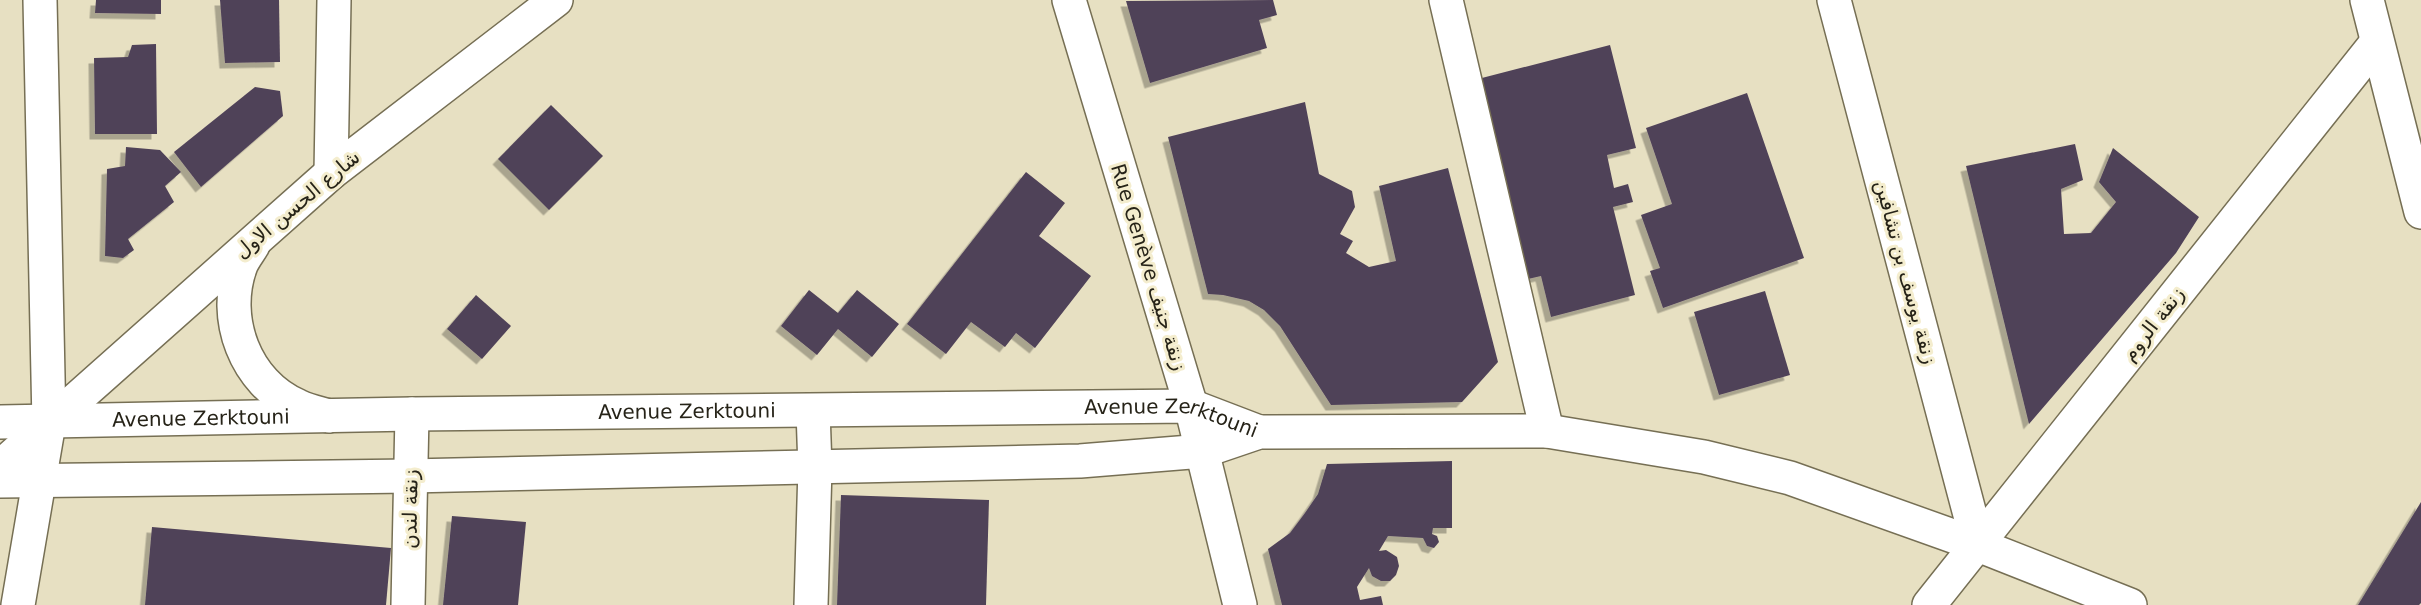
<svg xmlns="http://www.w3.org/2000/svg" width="2421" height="605" font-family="'DejaVu Sans',Cairo,sans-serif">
  <defs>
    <filter id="shadow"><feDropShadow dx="-5.5" dy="5.5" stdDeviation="0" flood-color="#0004"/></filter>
  </defs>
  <rect width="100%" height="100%" fill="#e7e0c2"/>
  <g fill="#504259" filter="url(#shadow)">
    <polygon points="96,0 161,0 161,14 95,13"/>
    <polygon points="220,0 279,0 280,62 225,63"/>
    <polygon points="1273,0 1277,15 1259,20 1267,48 1150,83 1126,1"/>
    <polygon points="156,44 157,134 95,134 94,58 128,57 132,45"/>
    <polygon points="1610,45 1636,148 1607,155 1614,188 1628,184 1633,202 1613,207 1635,295 1551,317 1541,276 1528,279 1478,79"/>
    <polygon points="255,87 280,91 283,116 201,187 174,152"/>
    <polygon points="1747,93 1804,258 1663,308 1650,271 1660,268 1641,215 1672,204 1646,128"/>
    <polygon points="1305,102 1319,174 1352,191 1355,207 1340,234 1353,241 1346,253 1369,267 1396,261 1379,186 1448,168 1498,362 1462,402 1331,405 1280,326 1264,310 1249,301 1223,295 1208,294 1168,137"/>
    <polygon points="551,105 603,156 549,210 498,159"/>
    <polygon points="2075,144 2083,180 2061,189 2064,234 2091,233 2116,202 2099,182 2113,148 2199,217 2176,253 2029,424 1966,166"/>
    <polygon points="126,147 160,150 181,172 165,186 174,202 128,239 134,250 123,258 105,256 107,169 125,166"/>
    <polygon points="1026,172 1065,203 1039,236 1091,276 1035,348 1016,333 1005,347 971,322 946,354 907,324"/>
    <polygon points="809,290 838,313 857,290 899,324 872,357 838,329 817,355 781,326"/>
    <polygon points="1765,291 1790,375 1719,395 1694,312"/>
    <polygon points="476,295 511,326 482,359 447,329"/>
    <polygon points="1452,461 1452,528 1433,528 1432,534 1437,536 1439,542 1434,548 1427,546 1423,538 1388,536 1379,551 1386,550 1397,557 1399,566 1396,575 1390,581 1381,581 1372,576 1369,568 1357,587 1360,600 1381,596 1383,605 1282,605 1268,549 1290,533 1305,513 1318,494 1327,464"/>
    <polygon points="841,495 989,500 986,605 837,605"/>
    <polygon points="2421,502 2421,603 2419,605 2358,605"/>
    <polygon points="452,516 526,522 518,605 443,605"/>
    <polygon points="152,527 391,548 386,605 145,605"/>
  </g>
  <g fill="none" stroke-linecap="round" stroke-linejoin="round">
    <defs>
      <g id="street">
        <polyline points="1069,0 1191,406 1240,605"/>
        <polyline points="1446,0 1547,431"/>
        <polyline points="1834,0 1978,545"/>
        <polyline points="331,173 334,0"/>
        <path id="s1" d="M0,422l412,-8 779,-8 68,26"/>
        <polyline points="0,481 410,476 1080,461 1203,451 1259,432 1547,431 1704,457 1790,478 1978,545 2130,605"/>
        <polyline points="18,605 49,423 40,0"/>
        <polyline points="408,605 412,414"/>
        <polyline points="811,605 815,468 813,411"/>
        <polyline points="1929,605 2377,42"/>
      </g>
      <g id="secondary">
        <polyline points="2367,0 2421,212"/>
        <path d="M253,245c-4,7 -9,13 -12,20 -20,53 4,118 57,141 10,5 21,7 31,10"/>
        <polyline points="0,467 331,173 556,0"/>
      </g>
    </defs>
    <use href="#street" stroke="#766f54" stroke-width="36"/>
    <use href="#secondary" stroke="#766f54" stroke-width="36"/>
    <use href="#street" stroke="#fff" stroke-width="33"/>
    <use href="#secondary" stroke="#fff" stroke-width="33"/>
  </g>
  <g text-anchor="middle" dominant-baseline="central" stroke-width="6" stroke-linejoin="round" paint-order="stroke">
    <g font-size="20" fill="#262318" stroke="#f4edce">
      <text transform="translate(297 204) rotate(-40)">شارع الحسن الاول</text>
      <text transform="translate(1149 267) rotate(73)">Rue Genève زنقة جنيف</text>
      <text transform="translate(1906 272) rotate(75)">زنقة يوسف بن تشافين</text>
      <text transform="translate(2153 324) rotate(-52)">زنقة الروم</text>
      <text stroke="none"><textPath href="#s1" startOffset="687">Avenue Zerktouni</textPath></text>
      <text stroke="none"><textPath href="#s1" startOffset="201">Avenue Zerktouni</textPath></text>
      <text stroke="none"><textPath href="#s1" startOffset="1173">Avenue Zerktouni</textPath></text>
      <text transform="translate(410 509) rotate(-89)">زنقة لندن</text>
    </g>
  </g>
</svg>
